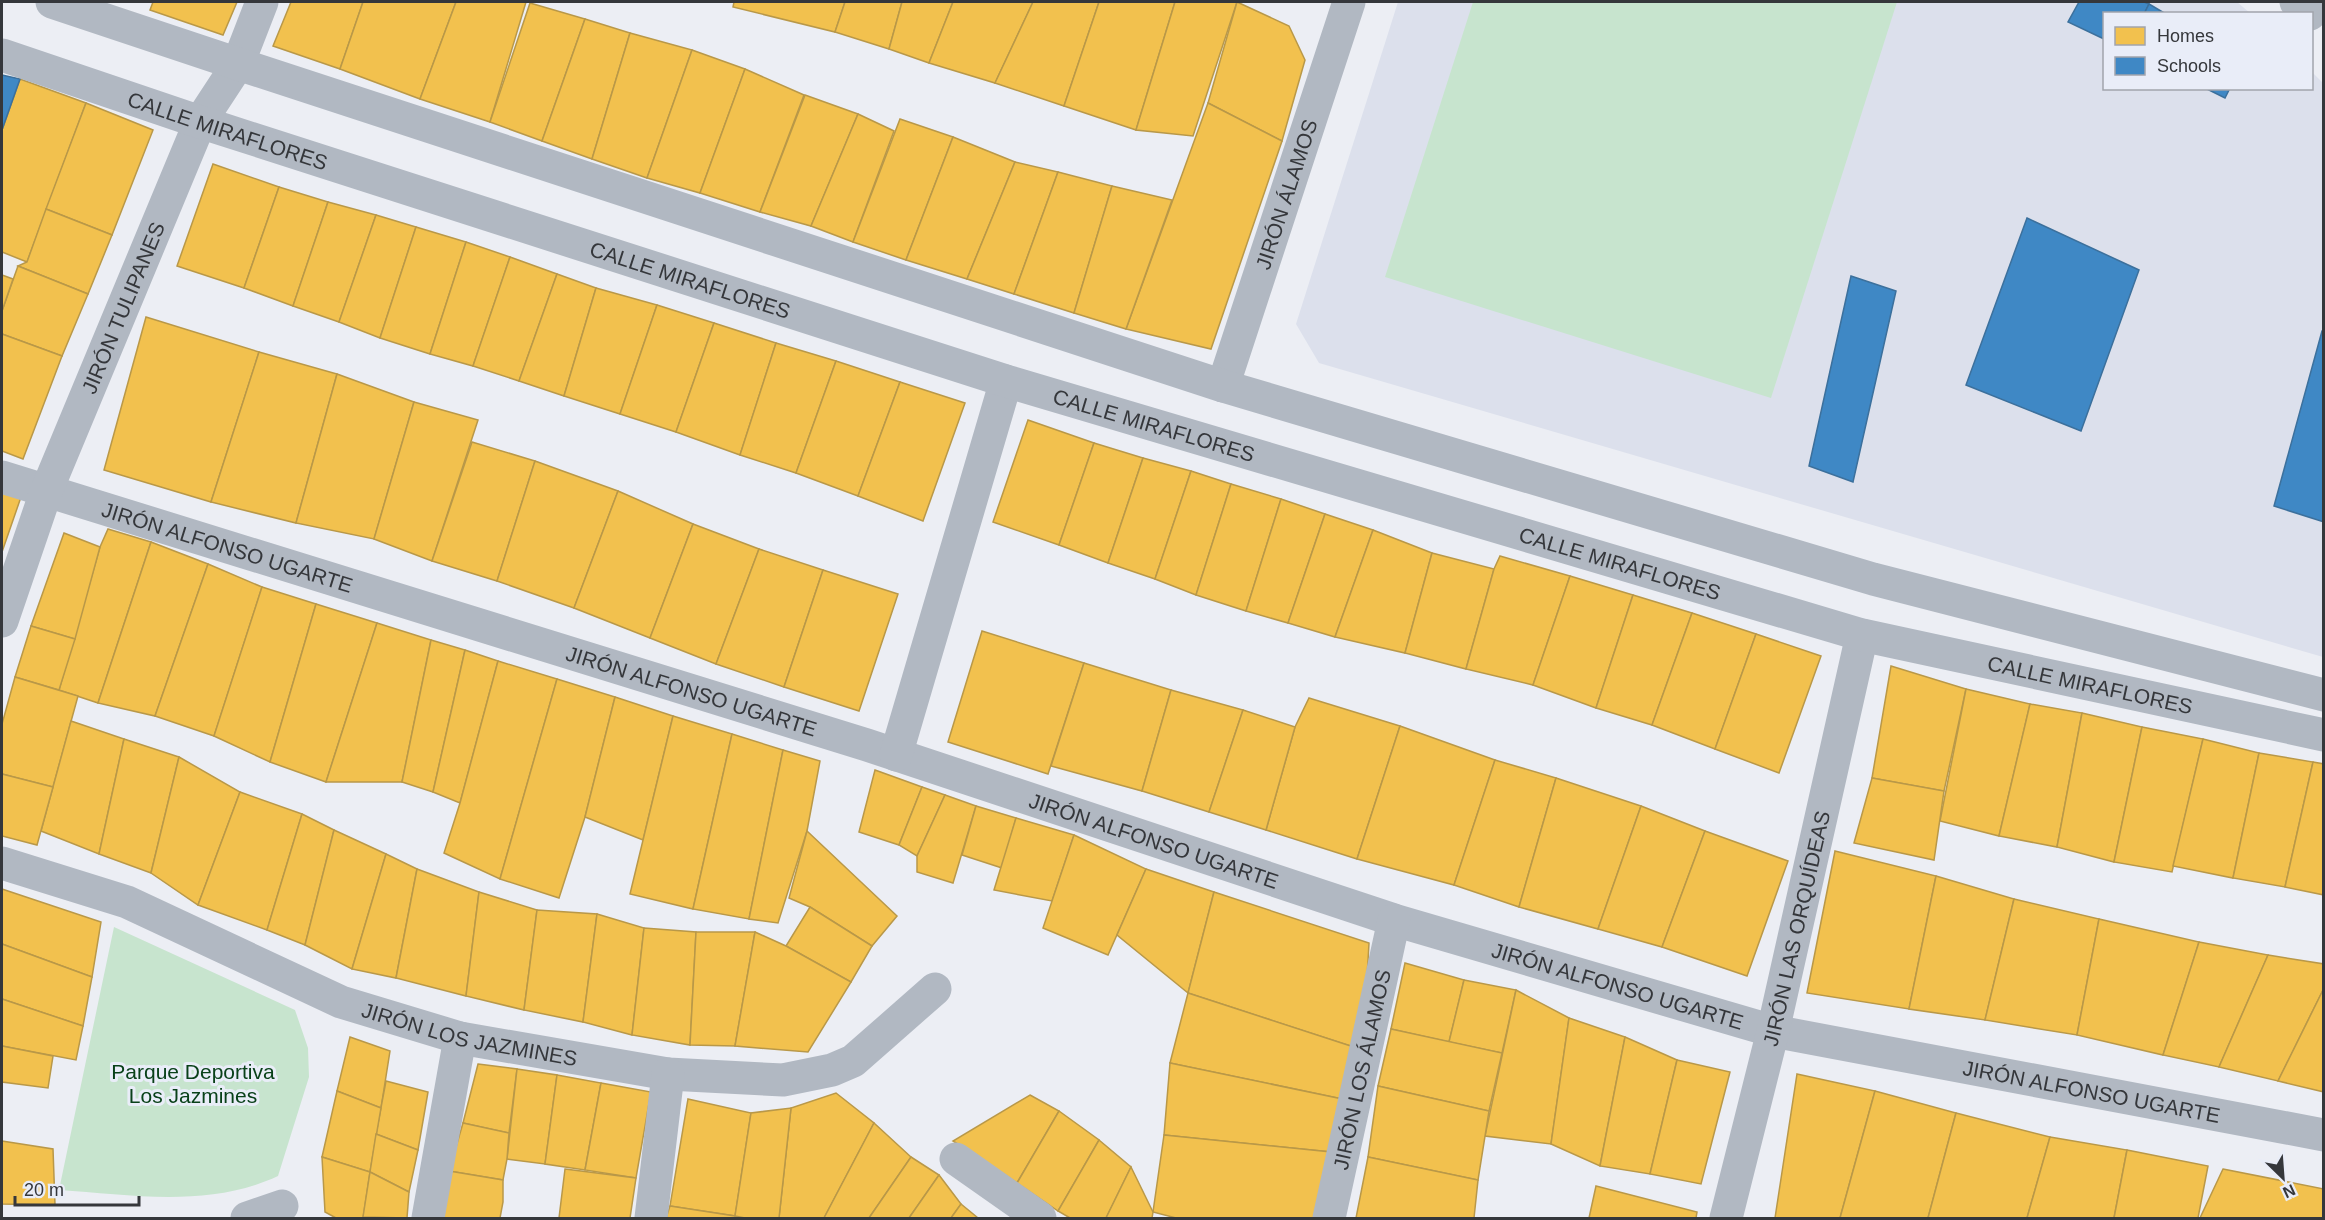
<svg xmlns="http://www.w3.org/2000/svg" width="2325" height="1220" font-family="Helvetica,sans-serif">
  <rect width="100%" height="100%" fill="#eceef4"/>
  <polygon fill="#dce0ec" points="1398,2 2237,2 2250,13 2104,14 2104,88 2312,88 2312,72 2323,83 2323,657 1319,363 1296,324"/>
  <g fill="#c7e4ce">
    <polygon points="1473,2 1897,2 1771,398 1385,277"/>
    <path d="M114,927l181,83 13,38 1,29 -31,99c-68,32 -146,19 -219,14z"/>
  </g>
  <g fill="#f2c14e" stroke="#b99848" stroke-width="1.5">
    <polygon points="153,2 237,2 223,35 150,10"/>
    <polygon points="291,2 363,2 340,69 273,46"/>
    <polygon points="363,2 456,2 420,99 340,69"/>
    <polygon points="456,2 526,2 490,122 420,99"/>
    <polygon points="734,2 845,2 835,32 733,7"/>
    <polygon points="845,2 902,2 889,49 835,32"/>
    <polygon points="902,2 953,2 929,63 889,49"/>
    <polygon points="953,2 1033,2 995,83 929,63"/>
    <polygon points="1033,2 1099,2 1064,106 995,83"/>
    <polygon points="1099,2 1175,2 1136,130 1064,106"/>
    <polygon points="1175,2 1237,2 1193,136 1136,130"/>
    <polygon points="1237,2 1289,26 1305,60 1282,141 1208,103"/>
    <polygon points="530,3 585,19 542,141 490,122"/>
    <polygon points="585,19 630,33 592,159 542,141"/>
    <polygon points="630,33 692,50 647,178 592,159"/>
    <polygon points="692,50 745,69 700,193 647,178"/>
    <polygon points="745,69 804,95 760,212 700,193"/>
    <polygon points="20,79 86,103 27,262 2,252 2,130"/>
    <polygon points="805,95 858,114 811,226 760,212"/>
    <polygon points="86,103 153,130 112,235 46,209"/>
    <polygon points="1208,103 1282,141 1211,349 1126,329"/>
    <polygon points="858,114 894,131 853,242 811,226"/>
    <polygon points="900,119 953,137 906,260 853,242"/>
    <polygon points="953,137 1015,162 967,279 906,260"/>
    <polygon points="1015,162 1058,172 1014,294 967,279"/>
    <polygon points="213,164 279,187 244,288 177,266"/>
    <polygon points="1058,172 1112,186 1074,313 1014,294"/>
    <polygon points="1112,186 1172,200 1126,329 1074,313"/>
    <polygon points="279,187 328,202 293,306 244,288"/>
    <polygon points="328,202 376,215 339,322 293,306"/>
    <polygon points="46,209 112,235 88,294 18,266 27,262"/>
    <polygon points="376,215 416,227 380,338 339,322"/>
    <polygon points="416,227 466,242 430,354 380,338"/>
    <polygon points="466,242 510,257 473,366 430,354"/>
    <polygon points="510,257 557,274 519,381 473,366"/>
    <polygon points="18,266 88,294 62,356 2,334 2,311"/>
    <polygon points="557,274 596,288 564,396 519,381"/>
    <polygon points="2,275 13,279 2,311"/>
    <polygon points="596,288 657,305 620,414 564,396"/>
    <polygon points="657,305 714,323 676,432 620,414"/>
    <polygon points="146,317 259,352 211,502 104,470"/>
    <polygon points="714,323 776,343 740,455 676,432"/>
    <polygon points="2,334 62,356 23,459 2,451"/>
    <polygon points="776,343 836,361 796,473 740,455"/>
    <polygon points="259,352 337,374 296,523 211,502"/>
    <polygon points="836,361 900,382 858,496 796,473"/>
    <polygon points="337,374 414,402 374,539 296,523"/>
    <polygon points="900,382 965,403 923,521 858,496"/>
    <polygon points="414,402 478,420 432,561 374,539"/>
    <polygon points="1028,420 1094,443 1059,545 993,522"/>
    <polygon points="472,442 535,461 497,581 432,561"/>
    <polygon points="1094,443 1143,458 1108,563 1059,545"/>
    <polygon points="1143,458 1191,471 1155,579 1108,563"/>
    <polygon points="535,461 618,491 574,608 497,581"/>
    <polygon points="1191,471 1231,484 1196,595 1155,579"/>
    <polygon points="1231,484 1281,499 1246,611 1196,595"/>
    <polygon points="2,490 21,497 2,552"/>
    <polygon points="618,491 693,524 650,638 574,608"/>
    <polygon points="1281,499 1325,514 1288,623 1246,611"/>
    <polygon points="1325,514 1373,530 1335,637 1288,623"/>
    <polygon points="693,524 759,549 716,664 650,638"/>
    <polygon points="108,529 151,542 98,703 59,690 100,547"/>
    <polygon points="1373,530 1432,553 1405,653 1335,637"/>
    <polygon points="64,533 100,547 75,639 31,626"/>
    <polygon points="151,542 208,564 155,716 98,703"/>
    <polygon points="759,549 823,570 784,687 716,664"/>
    <polygon points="1432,553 1494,569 1466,669 1405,653"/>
    <polygon points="1500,556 1570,576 1533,685 1466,669 1494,569"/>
    <polygon points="208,564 262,587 214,736 155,716"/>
    <polygon points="823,570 898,594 859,711 784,687"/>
    <polygon points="1570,576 1633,595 1596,708 1533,685"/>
    <polygon points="262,587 316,604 270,762 214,736"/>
    <polygon points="1633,595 1692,613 1652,725 1596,708"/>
    <polygon points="316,604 377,623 326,782 270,762"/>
    <polygon points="1692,613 1756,634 1715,749 1652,725"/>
    <polygon points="377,623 431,640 402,782 326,782"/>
    <polygon points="31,626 75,639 59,690 15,677"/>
    <polygon points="982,631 1084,663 1048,774 948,742"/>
    <polygon points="1756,634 1821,656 1779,773 1715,749"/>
    <polygon points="431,640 465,650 433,792 402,782"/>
    <polygon points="465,650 498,661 460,803 433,792"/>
    <polygon points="498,661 557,679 500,879 444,853 460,803"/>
    <polygon points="1084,663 1171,690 1142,791 1051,766"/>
    <polygon points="1891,666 1966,689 1944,791 1872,778"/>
    <polygon points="15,677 78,696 53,787 2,774 2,724"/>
    <polygon points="557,679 615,697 585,817 559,898 500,879"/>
    <polygon points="1966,689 2030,704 1999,836 1940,821"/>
    <polygon points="1171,690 1243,710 1209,812 1142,791"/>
    <polygon points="615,697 673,716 643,840 585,817"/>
    <polygon points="1309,698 1400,726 1357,859 1266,830 1295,727"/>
    <polygon points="2030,704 2082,713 2057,847 1999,836"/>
    <polygon points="1243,710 1295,727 1266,830 1209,812"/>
    <polygon points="2082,713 2142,727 2114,862 2057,847"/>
    <polygon points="673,716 732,734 693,909 630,894"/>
    <polygon points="71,721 124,739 99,854 41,831"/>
    <polygon points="1400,726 1495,760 1454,885 1357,859"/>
    <polygon points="2142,727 2203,739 2172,872 2114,862"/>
    <polygon points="732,734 783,750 749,919 693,909"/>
    <polygon points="124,739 179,757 151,873 99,854"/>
    <polygon points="2203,739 2259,753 2233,878 2173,866"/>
    <polygon points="783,750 820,761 807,831 778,923 749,919"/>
    <polygon points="2259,753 2313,762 2285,887 2233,878"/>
    <polygon points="179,757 240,792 198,905 151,873"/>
    <polygon points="1495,760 1556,778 1519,907 1454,885"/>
    <polygon points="2313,762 2324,764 2324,895 2285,887"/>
    <polygon points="875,770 922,787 899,845 859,832"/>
    <polygon points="2,774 53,787 37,845 2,836"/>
    <polygon points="1556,778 1641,806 1598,929 1519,907"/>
    <polygon points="1872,778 1944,791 1934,860 1854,843"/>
    <polygon points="922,787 945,795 917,856 899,845"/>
    <polygon points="240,792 302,814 267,930 198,905"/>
    <polygon points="945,795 976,806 953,883 917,872 917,856"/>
    <polygon points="976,806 1016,818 1002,868 962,855"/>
    <polygon points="1641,806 1705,831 1662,947 1598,929"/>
    <polygon points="302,814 334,830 305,945 267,930"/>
    <polygon points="1016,818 1074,835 1052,901 994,890"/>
    <polygon points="334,830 386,854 352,969 305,945"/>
    <polygon points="807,831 897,916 872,946 810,907 789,898"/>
    <polygon points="1705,831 1788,861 1747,976 1662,947"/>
    <polygon points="1074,835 1146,869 1108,955 1043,928"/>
    <polygon points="1835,851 1936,876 1909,1009 1807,993"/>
    <polygon points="386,854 417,869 396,978 352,969"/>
    <polygon points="417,869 479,892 466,996 396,978"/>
    <polygon points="1146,869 1214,892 1188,993 1117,935"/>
    <polygon points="1936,876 2014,899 1985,1020 1909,1009"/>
    <polygon points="2,889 101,922 92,977 2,944"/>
    <polygon points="479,892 537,910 524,1010 466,996"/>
    <polygon points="1214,892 1369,943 1363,1050 1188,993"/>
    <polygon points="2014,899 2099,919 2077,1035 1985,1020"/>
    <polygon points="810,907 872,946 851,982 786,946"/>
    <polygon points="537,910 597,914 583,1022 524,1010"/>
    <polygon points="597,914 644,928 632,1035 583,1022"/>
    <polygon points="2099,919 2199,942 2163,1055 2077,1035"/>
    <polygon points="644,928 696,932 690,1045 632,1035"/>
    <polygon points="696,932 755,932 735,1046 690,1045"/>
    <polygon points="755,932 786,946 851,982 808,1052 735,1046"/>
    <polygon points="2199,942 2268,955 2219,1067 2163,1055"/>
    <polygon points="2,944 92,977 83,1026 2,999"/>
    <polygon points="2268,955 2324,964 2324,988 2278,1081 2219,1067"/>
    <polygon points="1405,963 1464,980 1449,1042 1391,1029"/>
    <polygon points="1464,980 1516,990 1502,1053 1449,1042"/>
    <polygon points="2324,988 2324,1092 2278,1081"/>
    <polygon points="1516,990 1569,1018 1551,1144 1485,1136"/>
    <polygon points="1188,993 1363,1050 1352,1101 1170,1063"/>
    <polygon points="2,999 83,1026 76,1060 2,1046"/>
    <polygon points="1569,1018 1625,1037 1600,1166 1551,1144"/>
    <polygon points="1391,1029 1502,1053 1489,1111 1378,1086"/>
    <polygon points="350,1037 390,1051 381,1108 337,1091"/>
    <polygon points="1625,1037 1677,1060 1650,1174 1600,1166"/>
    <polygon points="2,1046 53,1056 48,1088 2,1082"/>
    <polygon points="1677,1060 1730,1072 1701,1184 1650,1174"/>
    <polygon points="1170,1063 1352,1101 1341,1153 1164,1135"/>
    <polygon points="478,1064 517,1069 509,1133 463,1123"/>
    <polygon points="517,1069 557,1075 545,1164 507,1159"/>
    <polygon points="1797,1074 1875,1091 1840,1218 1775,1218"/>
    <polygon points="557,1075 601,1083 585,1170 545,1164"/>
    <polygon points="386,1081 428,1092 418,1150 376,1134"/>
    <polygon points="601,1083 651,1092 636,1178 585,1170"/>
    <polygon points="1378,1086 1489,1111 1478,1180 1368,1157"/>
    <polygon points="337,1091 381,1108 370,1172 322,1157"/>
    <polygon points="1875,1091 1956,1113 1928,1218 1840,1218"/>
    <polygon points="836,1093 874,1123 824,1218 779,1218 791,1108"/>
    <polygon points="1030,1095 1059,1111 1017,1183 953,1141"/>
    <polygon points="688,1099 751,1113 735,1216 670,1206"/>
    <polygon points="791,1108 779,1218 745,1218 735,1216 751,1113"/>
    <polygon points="1059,1111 1099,1140 1058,1211 1017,1183"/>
    <polygon points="1956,1113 2050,1137 2027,1218 1928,1218"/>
    <polygon points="463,1123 509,1133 507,1159 503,1180 449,1171"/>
    <polygon points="874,1123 911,1157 869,1218 824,1218"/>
    <polygon points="376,1134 418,1150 409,1192 370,1172"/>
    <polygon points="1164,1135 1341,1153 1326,1218 1176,1218 1153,1212"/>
    <polygon points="2050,1137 2127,1150 2114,1218 2027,1218"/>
    <polygon points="1099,1140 1131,1167 1106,1218 1070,1218 1058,1211"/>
    <polygon points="2,1141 53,1149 55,1205 2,1204"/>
    <polygon points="2127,1150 2208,1166 2198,1218 2114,1218"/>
    <polygon points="322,1157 370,1172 363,1218 336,1218 325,1212"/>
    <polygon points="911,1157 939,1175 909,1218 869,1218"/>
    <polygon points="1368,1157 1478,1180 1474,1218 1356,1218"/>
    <polygon points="1131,1167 1153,1212 1152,1218 1106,1218"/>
    <polygon points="565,1169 636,1178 630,1218 559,1218"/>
    <polygon points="2223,1169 2324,1189 2323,1218 2200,1218"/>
    <polygon points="449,1171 503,1180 503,1202 500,1218 441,1218"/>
    <polygon points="370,1172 409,1192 407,1218 363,1217"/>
    <polygon points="939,1175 961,1204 951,1218 909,1218"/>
    <polygon points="1596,1186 1697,1212 1696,1218 1589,1218"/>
    <polygon points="961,1204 978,1218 951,1218"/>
    <polygon points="670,1206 735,1216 735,1218 666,1218"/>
  </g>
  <g fill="#3f88c5" stroke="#3c709c" stroke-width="1.5">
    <polygon points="2079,2 2144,2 2149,4 2144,14 2104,14 2104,39 2068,22"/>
    <polygon points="2149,4 2166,14 2144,14"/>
    <polygon points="2,75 20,79 2,130"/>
    <polygon points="2205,88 2230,88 2225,98"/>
    <polygon points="2027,218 2139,270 2081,431 1966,385"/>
    <polygon points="1851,276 1896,291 1853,482 1809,466"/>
    <polygon points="2322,331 2324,331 2324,522 2274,506"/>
  </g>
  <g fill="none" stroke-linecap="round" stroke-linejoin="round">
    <g stroke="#b1b8c2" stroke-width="33">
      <polyline points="2296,2 2310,14"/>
      <path id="s1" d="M1223,386l126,-384"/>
      <path id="s2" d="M2,477l865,268 527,175 379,111 551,104"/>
      <path id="s3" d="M2,621l44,-129 154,-370 38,-58 24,-62"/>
      <polyline points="896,755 1006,381"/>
      <path id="s4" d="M2,863l125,39 214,100 119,36 208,36 115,6 49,-10 21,-9 82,-72"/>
      <polyline points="956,1159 1040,1218"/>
      <polyline points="247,1218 282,1206"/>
      <polyline points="428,1218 460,1038"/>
      <polyline points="651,1218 668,1074"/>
      <path id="s5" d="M1329,1218l65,-298"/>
      <path id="s6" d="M1726,1218l47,-187 89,-396"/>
    </g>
    <g stroke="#b1b8c2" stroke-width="33">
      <polyline points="52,2 238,64 1223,386 1873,579 2324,695"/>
      <path id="s7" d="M2,55l198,67 806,259 856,254 462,100"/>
    </g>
  </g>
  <g text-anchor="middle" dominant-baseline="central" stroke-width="6" stroke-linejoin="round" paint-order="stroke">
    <g font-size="21" fill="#35373b" stroke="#e9edf8">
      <text stroke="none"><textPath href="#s7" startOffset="238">CALLE MIRAFLORES</textPath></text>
      <text stroke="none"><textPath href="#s1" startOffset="202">JIRÓN ÁLAMOS</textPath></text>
      <text stroke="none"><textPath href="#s7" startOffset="724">CALLE MIRAFLORES</textPath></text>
      <text stroke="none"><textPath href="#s3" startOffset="336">JIRÓN TULIPANES</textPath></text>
      <text stroke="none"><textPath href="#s7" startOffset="1210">CALLE MIRAFLORES</textPath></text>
      <text stroke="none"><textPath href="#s2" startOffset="236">JIRÓN ALFONSO UGARTE</textPath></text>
      <text stroke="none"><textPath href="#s7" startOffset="1696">CALLE MIRAFLORES</textPath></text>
      <text stroke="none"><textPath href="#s7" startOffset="2182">CALLE MIRAFLORES</textPath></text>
      <text stroke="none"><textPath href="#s2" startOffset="722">JIRÓN ALFONSO UGARTE</textPath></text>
      <text stroke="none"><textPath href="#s2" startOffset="1208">JIRÓN ALFONSO UGARTE</textPath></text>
      <text stroke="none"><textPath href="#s6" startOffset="298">JIRÓN LAS ORQUÍDEAS</textPath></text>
      <text stroke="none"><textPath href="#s2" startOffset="1694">JIRÓN ALFONSO UGARTE</textPath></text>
      <text stroke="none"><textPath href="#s4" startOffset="500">JIRÓN LOS JAZMINES</textPath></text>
      <text stroke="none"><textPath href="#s5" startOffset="152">JIRÓN LOS ÁLAMOS</textPath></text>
      <text stroke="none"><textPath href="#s2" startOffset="2180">JIRÓN ALFONSO UGARTE</textPath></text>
    </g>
    <g font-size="21" fill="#094119" stroke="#e9edf8">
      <text x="193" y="1071">Parque Deportiva<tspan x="193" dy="24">Los Jazmines</tspan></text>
    </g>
  </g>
  <rect width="2325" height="1220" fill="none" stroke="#35373b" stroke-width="6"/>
  <rect x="2103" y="12" width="210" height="78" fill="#e9edf8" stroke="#a1a4ac" stroke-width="1.5"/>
  <rect x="2115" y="27" width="30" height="18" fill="#f2c14e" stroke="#a1a4ac" stroke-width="1.5"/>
  <text x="2157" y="42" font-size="18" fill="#35373b">Homes</text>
  <rect x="2115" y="57" width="30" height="18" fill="#3f88c5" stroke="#a1a4ac" stroke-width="1.5"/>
  <text x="2157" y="72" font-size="18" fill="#35373b">Schools</text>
  <g transform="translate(2283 1178) rotate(155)" stroke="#e9edf8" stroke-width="4.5" paint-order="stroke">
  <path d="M0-4.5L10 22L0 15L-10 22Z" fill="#35373b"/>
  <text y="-9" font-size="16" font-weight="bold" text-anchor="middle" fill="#35373b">N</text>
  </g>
  <path d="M15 1196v9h124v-9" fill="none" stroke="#35373b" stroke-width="3"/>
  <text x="24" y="1196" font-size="18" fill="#35373b" stroke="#e9edf8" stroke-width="4.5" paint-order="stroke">20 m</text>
</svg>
